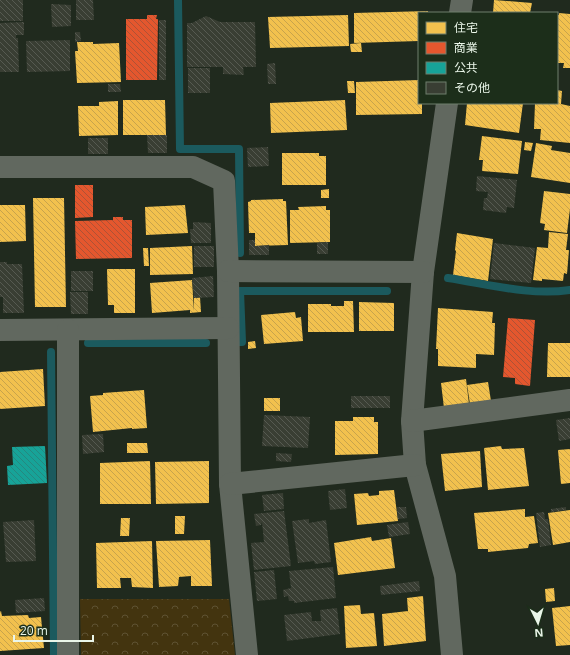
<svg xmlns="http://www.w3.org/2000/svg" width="570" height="655" font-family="'Open Sans','Noto Sans JP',sans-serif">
  <defs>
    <pattern id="park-crowns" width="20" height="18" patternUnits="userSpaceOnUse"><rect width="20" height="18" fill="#43340f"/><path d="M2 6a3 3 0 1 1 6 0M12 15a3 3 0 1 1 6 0" fill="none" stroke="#5e5232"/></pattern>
    <pattern id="homes-back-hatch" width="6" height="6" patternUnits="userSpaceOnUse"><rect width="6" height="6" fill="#f2c14e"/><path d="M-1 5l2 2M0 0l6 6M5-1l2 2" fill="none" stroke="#c7a34c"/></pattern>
    <pattern id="shops-back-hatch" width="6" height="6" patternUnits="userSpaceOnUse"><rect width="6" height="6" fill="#e4572e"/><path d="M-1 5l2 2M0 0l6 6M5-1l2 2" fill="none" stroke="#ad5236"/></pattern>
    <pattern id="public-back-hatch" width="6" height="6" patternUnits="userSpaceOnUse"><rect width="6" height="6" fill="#17a398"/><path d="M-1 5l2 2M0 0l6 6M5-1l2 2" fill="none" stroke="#25887f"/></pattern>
    <pattern id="building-back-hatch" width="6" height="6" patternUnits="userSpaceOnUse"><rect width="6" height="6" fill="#393e33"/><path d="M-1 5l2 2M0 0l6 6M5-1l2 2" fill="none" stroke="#565a51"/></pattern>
  </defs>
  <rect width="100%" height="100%" fill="#202a1e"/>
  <polygon fill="url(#park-crowns)" points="80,599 229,599 235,655 81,655"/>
  <g fill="url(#homes-back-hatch)">
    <polygon points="494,0 532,3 530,13 493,13"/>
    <polygon points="428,11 428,13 419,13 419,41 354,43 354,13"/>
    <polygon points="559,13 570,14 570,68 563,68 564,63 557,63 557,15 559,15"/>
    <polygon points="348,15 349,46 270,48 268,17"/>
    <polygon points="77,42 93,42 93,44 119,43 121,82 77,83 75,51 78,51"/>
    <polygon points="361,43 362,52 351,52 350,44"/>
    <polygon points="419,80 419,103 422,103 422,114 356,115 356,82"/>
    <polygon points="347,81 354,81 355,93 348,93"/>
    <polygon points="557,90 562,91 561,104 570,106 570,143 540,140 541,129 534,129 535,103 557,103"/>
    <polygon points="123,100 165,100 166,135 123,135"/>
    <polygon points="345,100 347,130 271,133 270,103"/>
    <polygon points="118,101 118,135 79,136 78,106 99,106 99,102"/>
    <polygon points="467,103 523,103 519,133 465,125"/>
    <polygon points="482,136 522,141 518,174 482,171 483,160 479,160"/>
    <polygon points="525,142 533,143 531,151 524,150"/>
    <polygon points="536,143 552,146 551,150 570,153 570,183 531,177"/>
    <polygon points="282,153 319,153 319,156 326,156 326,185 282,185"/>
    <polygon points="329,189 329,198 321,198 321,190"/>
    <polygon points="544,191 570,194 570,209 567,233 544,230 545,224 540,223"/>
    <polygon points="33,198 64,198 66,307 35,307"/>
    <polygon points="283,199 283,201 286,201 288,245 255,246 255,233 249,233 248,202 251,201 251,200"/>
    <polygon points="0,205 25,205 26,241 0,242"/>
    <polygon points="185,205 188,233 146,235 145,207"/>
    <polygon points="326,206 326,210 330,210 330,242 290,243 290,210 299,210 298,207"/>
    <polygon points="549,232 568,234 566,250 569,250 567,274 564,273 563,281 542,279 542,281 533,280 537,247 548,248"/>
    <polygon points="457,233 493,239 488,281 453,275 456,251 455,250"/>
    <polygon points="192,246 193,274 150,275 150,248"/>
    <polygon points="143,248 148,248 149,266 144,266"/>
    <polygon points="107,269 135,269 135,313 114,313 114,305 108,305"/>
    <polygon points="192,280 194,311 194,298 200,297 201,312 190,313 190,310 152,313 150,283"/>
    <polygon points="344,301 353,301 354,332 308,332 308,304 331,304 331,306 344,306"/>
    <polygon points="359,302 394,303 394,331 359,331"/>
    <polygon points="438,308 493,312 492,323 495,323 494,355 476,354 476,368 438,366 438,349 436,349"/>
    <polygon points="295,312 296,318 301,317 303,341 264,344 261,315"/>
    <polygon points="255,341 256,348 248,349 248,342"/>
    <polygon points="548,343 570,343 570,377 547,377"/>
    <polygon points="43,369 45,406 0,409 0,372"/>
    <polygon points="466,379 469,404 444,408 441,383"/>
    <polygon points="488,382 491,401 470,404 467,385"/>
    <polygon points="144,390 147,428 132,429 132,428 93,432 90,396 103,395 103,393"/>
    <rect x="264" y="398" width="16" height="13"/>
    <polygon points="353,417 374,417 374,422 378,422 378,454 335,455 335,421 353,421"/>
    <polygon points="127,443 147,443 148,453 127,453"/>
    <polygon points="501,446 502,449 524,448 529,486 488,490 484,448"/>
    <polygon points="570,449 570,483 561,484 558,450"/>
    <polygon points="480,451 482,487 445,491 441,454"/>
    <polygon points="150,461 151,504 100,504 100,463"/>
    <polygon points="209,461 209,503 156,504 155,462"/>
    <polygon points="394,490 398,521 357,525 354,494 368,493 369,496 379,495 379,491"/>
    <polygon points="525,509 525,517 534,516 538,543 529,544 528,548 488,552 488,549 478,549 474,513"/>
    <polygon points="570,510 570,542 553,545 548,513"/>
    <polygon points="175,516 185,516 184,534 175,534"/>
    <polygon points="121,518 130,518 129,536 120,536"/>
    <polygon points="371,537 372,541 391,538 395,568 338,575 334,543"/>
    <polygon points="210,540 212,586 191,586 191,576 179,577 178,586 159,587 156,541"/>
    <polygon points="152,541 153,588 132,587 131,578 120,578 121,588 97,588 96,543"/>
    <polygon points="554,588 555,601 546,602 545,589"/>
    <polygon points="423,596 426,641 384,646 382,614 408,611 407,598"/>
    <polygon points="360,605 361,614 374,613 377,646 346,648 344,606"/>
    <polygon points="570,606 570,645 556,646 552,608"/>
    <polygon points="1,611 2,616 28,615 29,618 41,617 44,648 0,651 0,612"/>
  </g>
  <g fill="url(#shops-back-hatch)">
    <polygon points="147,15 157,15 156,19 158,19 157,80 126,80 126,19 147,19"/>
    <polygon points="75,185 93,185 93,217 75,218"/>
    <polygon points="113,217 123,217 123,220 132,220 132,258 76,259 75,221 113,220"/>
    <polygon points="508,318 535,320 530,386 515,384 515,378 503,377"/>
  </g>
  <polygon fill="url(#public-back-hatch)" points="45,446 47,483 8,485 7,466 13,465 12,447"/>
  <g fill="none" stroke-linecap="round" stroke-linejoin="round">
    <g stroke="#1b5a5e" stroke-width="8">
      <polyline points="178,0 180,149 239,149 240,253"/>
      <path d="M448,278c40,6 82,18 122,12"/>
      <polyline points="238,342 242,342 240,291 387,291"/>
      <polyline points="88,343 206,343"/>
      <polyline points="51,352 54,655"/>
    </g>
  </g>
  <g fill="url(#building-back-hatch)">
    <rect x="0" y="0" width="23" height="21"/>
    <polygon points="76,0 93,0 94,20 76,20"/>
    <polygon points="51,4 71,5 71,26 52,27"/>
    <polygon points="206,16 220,22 255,22 256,67 243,67 244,75 223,74 223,67 187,67 187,23 192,23"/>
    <rect x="159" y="20" width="7" height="60"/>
    <polygon points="24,22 24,35 16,35 16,38 18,38 19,72 0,72 0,23"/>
    <polygon points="75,32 80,32 81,41 75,42"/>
    <polygon points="70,40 70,71 27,72 26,41"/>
    <polygon points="275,63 276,84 268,84 267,64"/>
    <rect x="188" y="68" width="22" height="25"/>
    <polygon points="108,84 120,84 121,92 108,92"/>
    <polygon points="147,135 167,135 167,153 148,153"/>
    <rect x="88" y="138" width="20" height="16"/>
    <polygon points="268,147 269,166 248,167 247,148"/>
    <polygon points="477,176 517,180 514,208 507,207 506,213 483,210 484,198 487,198 488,192 476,191"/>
    <polygon points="193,222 211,223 211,243 191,243 190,229 193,229"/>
    <polygon points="249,240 255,240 255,246 269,245 269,255 249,255"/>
    <polygon points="328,242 328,254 317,254 317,243"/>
    <polygon points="494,243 535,248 531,283 490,279"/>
    <rect x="194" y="246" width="20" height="21"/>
    <polygon points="0,262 7,262 7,264 22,264 24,313 3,313 3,297 0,297"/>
    <rect x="71" y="271" width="22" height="20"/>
    <polygon points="213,276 214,297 194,298 192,278"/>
    <polygon points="70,292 88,292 88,314 71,314"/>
    <rect x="351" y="396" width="39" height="12"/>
    <polygon points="264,415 310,417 308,448 262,446"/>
    <polygon points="570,418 570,439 559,441 556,420"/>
    <polygon points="103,434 104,452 83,454 82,435"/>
    <polygon points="276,453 292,454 291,462 276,461"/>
    <polygon points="345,489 347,508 330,510 328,491"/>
    <polygon points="283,493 284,509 264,511 262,495"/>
    <polygon points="397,507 406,507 407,518 398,519"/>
    <polygon points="566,507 566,510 551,512 551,509"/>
    <polygon points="284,511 291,566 254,570 251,543 264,542 262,522 261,525 256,526 254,514"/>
    <polygon points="544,512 545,519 548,519 551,545 540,547 536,513"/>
    <polygon points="309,519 309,523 326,520 331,562 315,564 314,561 298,563 292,521"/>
    <polygon points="34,520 36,561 6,562 3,522"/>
    <polygon points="408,522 410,534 389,537 387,525"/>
    <polygon points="333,567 336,598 294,603 294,601 289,601 288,596 284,597 283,590 291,588 289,571"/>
    <polygon points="274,570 277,599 257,601 254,572"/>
    <polygon points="419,581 420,591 381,595 380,586"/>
    <polygon points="44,598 45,611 16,613 15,600"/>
    <polygon points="337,608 340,634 287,641 284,615 311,612 312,621 321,621 320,610"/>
  </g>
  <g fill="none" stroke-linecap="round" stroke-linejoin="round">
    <g stroke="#61685f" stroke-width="22">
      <polyline points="460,13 462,0"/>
      <polyline points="447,103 423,272 412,421 415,465 445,576 452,655"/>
      <polyline points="0,167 193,167 224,181 228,271 230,484 247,655"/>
      <polyline points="228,271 423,272"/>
      <polyline points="0,330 228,328"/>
      <polyline points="412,421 570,400"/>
      <polyline points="230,484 415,465"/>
      <polyline points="68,655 68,330"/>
    </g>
  </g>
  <rect x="418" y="12" width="140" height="92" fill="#1c2e1a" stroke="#6e7e6d"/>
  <rect x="426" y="22" width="20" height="12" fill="#f2c14e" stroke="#6e7e6d"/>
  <text x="454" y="32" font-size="12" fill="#eaf6e9">住宅</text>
  <rect x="426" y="42" width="20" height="12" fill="#e4572e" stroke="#6e7e6d"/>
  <text x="454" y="52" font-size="12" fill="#eaf6e9">商業</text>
  <rect x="426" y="62" width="20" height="12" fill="#17a398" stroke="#6e7e6d"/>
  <text x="454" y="72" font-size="12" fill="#eaf6e9">公共</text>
  <rect x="426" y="82" width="20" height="12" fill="#393e33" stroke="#6e7e6d"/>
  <text x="454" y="92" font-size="12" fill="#eaf6e9">その他</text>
  <g transform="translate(538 623) rotate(175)" stroke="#1c2e1a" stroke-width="3" paint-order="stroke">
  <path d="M0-3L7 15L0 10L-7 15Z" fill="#eaf6e9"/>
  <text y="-6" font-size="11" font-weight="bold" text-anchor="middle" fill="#eaf6e9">N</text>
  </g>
  <path d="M14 635v6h79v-6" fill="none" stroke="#eaf6e9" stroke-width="2"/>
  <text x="20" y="635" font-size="12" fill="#eaf6e9" stroke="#1c2e1a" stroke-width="3" paint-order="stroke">20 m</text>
</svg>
